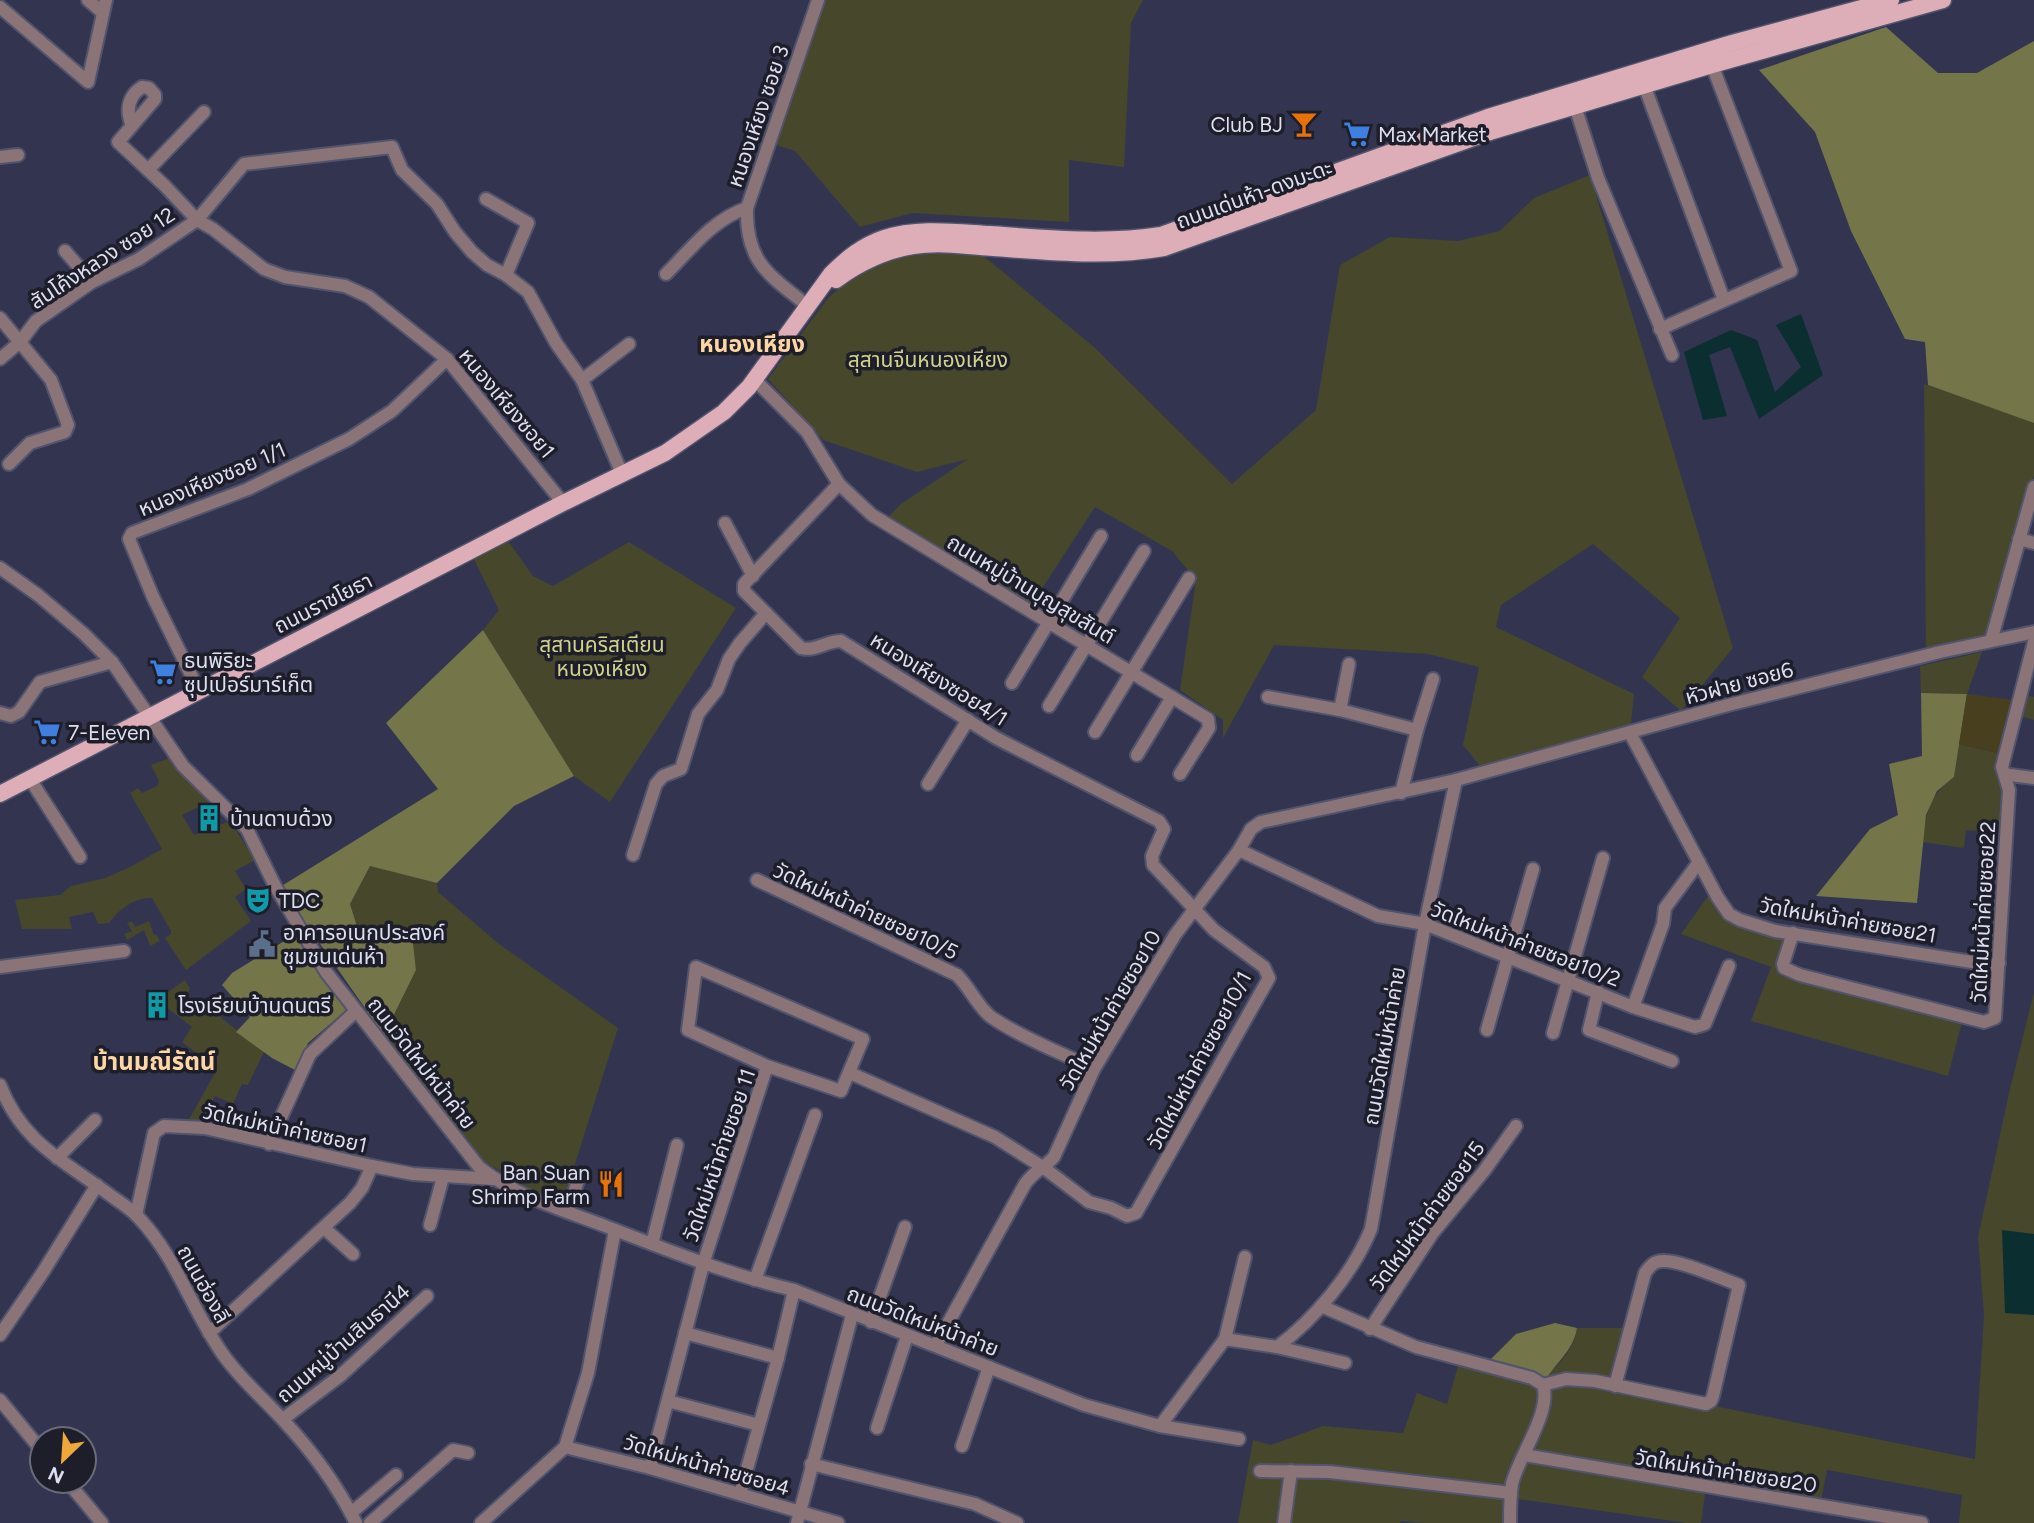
<svg xmlns="http://www.w3.org/2000/svg" width="2034" height="1523" font-family="Figtree,'Noto Sans Thai',sans-serif">
  <rect width="100%" height="100%" fill="#333550"/>
  <g fill="#46472b">
    <polygon points="817,0 1143,0 1131,23 1124,167 1069,160 1069,222 912,213 860,227 795,151 770,143"/>
    <polygon points="1590,175 1733,648 1681,711 1642,677 1680,618 1593,544 1501,605 1496,627 1634,694 1630,733 1485,772 1463,745 1479,667 1428,654 1274,645 1223,738 1223,720 1180,690 1196,580 1172,551 1095,507 1028,610 883,522 901,504 968,459 917,472 823,440 768,379 828,298 855,275 884,261 923,250 980,253 1094,347 1232,484 1316,410 1340,265 1390,237 1458,241 1500,231 1534,198"/>
    <polygon points="1924,384 2034,422 2034,476 1991,641 1926,656"/>
    <polygon points="508,541 533,576 553,586 629,542 736,608 610,802 574,776 483,630 499,610 474,559"/>
    <polygon points="1982,652 1967,694 1921,693 1920,666"/>
    <polygon points="2025,695 2034,697 2034,720 2020,716"/>
    <path d="M1959,744l43,10 5,38 -4,40 -37,-2 -2,18 -42,-6c5,-31 6,-45 32,-65z"/>
    <path d="M170,758l7,11 7,2 29,29 -31,15 12,20 36,-14 25,39 -20,11 11,18 -11,8 16,24 -65,49 -21,-32 6,-4v-3l-19,-33c-17,-1 -34,12 -43,25l-11,1 -5,-12 -24,5 3,12h-50l-7,-29 45,-5 11,-9 34,-8 25,-11 32,-18 -32,-56 8,-5 4,5 15,-7 2,-5 -8,-16z"/>
    <polygon points="370,865 437,883 438,892 499,944 618,1028 563,1202 539,1194 485,1162 384,1035 416,970 411,934 361,939 350,904"/>
    <polygon points="1711,892 1723,914 1787,939 1780,965 1783,975 1962,1022 1948,1076 1751,1021 1771,967 1681,934"/>
    <polygon points="132,921 135,927 149,921 154,935 156,934 160,941 150,946 144,930 127,940 124,934 132,931 127,923"/>
    <polygon points="185,980 190,989 187,995 208,1007 264,1052 248,1085 242,1084 233,1104 215,1096 201,1125 187,1123 216,1071 212,1065 182,1042 192,1027 157,1000"/>
    <path d="M2034,992v531h-75l3,-28 -135,-25 -7,36 -114,-19 -5,36h-15l-175,-25 -1,25h-88l-21,-2 -1,2h-162l15,-83 18,5 52,-19 80,7 14,-40 30,11 12,-41 89,12c14,-14 26,-27 29,-47h49l-10,58 359,73 9,-144 -6,-78 31,-144z"/>
  </g>
  <g fill="#747548">
    <polygon points="1886,27 1938,73 1977,73 2034,41 2034,423 1928,385 1925,342 1905,339 1851,231 1815,132 1759,70"/>
    <polygon points="483,630 574,776 514,806 437,883 370,866 350,904 361,939 412,934 416,970 384,1035 280,887 438,789 386,723"/>
    <polygon points="1921,693 1967,694 1954,777 1937,791 1926,815 1917,903 1816,896 1870,829 1898,815 1889,764 1922,756"/>
    <polygon points="299,932 350,1007 308,1043 297,1071 272,1058 236,1032 250,1017 222,985 232,973"/>
    <path d="M1555,1323l22,5c-4,25 -24,36 -34,57l-55,-23 28,-28z"/>
  </g>
  <polygon fill="#483f1f" points="1967,694 2015,700 2002,754 1959,744"/>
  <g fill="#0b2e31">
    <polygon points="1801,314 1823,375 1759,419 1730,347 1709,355 1727,416 1703,420 1684,352 1731,330 1757,340 1775,392 1801,367 1776,325"/>
    <polygon points="2002,1230 2034,1234 2034,1315 2005,1313"/>
  </g>
  <g fill="none" stroke-linecap="round" stroke-linejoin="round">
    <defs>
      <g id="minor">
        <polyline points="88,0 103,13"/>
        <polyline points="0,7 88,82 106,0"/>
        <polyline points="1644,85 1724,300"/>
        <polyline points="1575,106 1598,178 1672,355"/>
        <path d="M132,126c-6,-15 -5,-29 10,-39l7,1 6,7v4l-37,43 47,44 32,34 16,9 51,40 21,8 60,9 24,11 78,62 116,144"/>
        <polyline points="0,157 18,155"/>
        <polyline points="148,170 204,112"/>
        <polyline points="486,199 528,223 506,275"/>
        <polyline points="65,251 92,282"/>
        <path d="M666,274c24,-24 47,-55 81,-66"/>
        <path d="M808,306c-38,-30 -63,-44 -61,-98l71,-208"/>
        <polyline points="0,318 51,380 68,425 65,432 30,443 9,464"/>
        <polyline points="1660,329 1791,271 1712,65"/>
        <polyline points="0,359 20,342 36,321 92,282 139,259 197,220 244,164 392,147 402,170 437,204 455,232 472,252 487,265 506,275 528,292 556,343 582,380 622,474"/>
        <polyline points="582,380 629,344"/>
        <polyline points="755,380 807,432 839,484 872,515 1208,719 1209,728 1180,774"/>
        <path d="M839,484l-95,100v7l57,57c14,4 25,-7 40,-7l155,97 163,83 5,8 -12,27 1,9 61,65 50,37 5,11 -133,235 -9,3 -16,-8 -22,-6 -45,-34 -49,-31 -145,-64"/>
        <polyline points="725,523 753,576"/>
        <polyline points="2019,539 2034,543"/>
        <path d="M0,568l38,27 46,39 28,28 71,104 64,63 28,57 51,86 153,195c36,29 84,43 126,59 62,24 125,49 189,64l290,115 76,21 65,-87 52,8c38,-28 76,-74 94,-118l54,-305 31,-144"/>
        <polyline points="1991,641 2034,487"/>
        <polyline points="1012,683 1101,536"/>
        <polyline points="199,691 153,597 129,539 132,533 248,489 349,439 392,411 447,359"/>
        <polyline points="1268,697 1340,710 1417,730"/>
        <polyline points="1049,706 1144,551"/>
        <polyline points="1340,710 1349,664"/>
        <polyline points="0,713 11,716 19,712 40,682 112,662"/>
        <polyline points="1095,732 1189,578"/>
        <polyline points="1630,733 1718,898 1729,914 1740,920 1775,931 1991,965 1999,963"/>
        <polyline points="1137,755 1172,697"/>
        <polyline points="2006,777 2010,775 2034,778"/>
        <polyline points="30,779 80,857"/>
        <polyline points="928,784 968,720"/>
        <polyline points="1401,793 1417,730 1433,679"/>
        <polyline points="1239,850 1378,916 1425,924 1633,1007 1695,1027 1705,1024 1729,966"/>
        <polyline points="633,855 656,784 663,776 681,769 698,714 717,690 729,659 740,643 766,613"/>
        <path d="M757,880l200,95c13,13 21,32 34,42 29,20 71,36 103,52"/>
        <polyline points="1793,933 1783,964 1784,968 1800,975 1984,1022 1995,1018 2009,790 2002,767 2034,642"/>
        <polyline points="0,967 124,951"/>
        <polyline points="1598,992 1589,1030 1672,1061"/>
        <polyline points="1633,1007 1663,924 1665,908 1699,862"/>
        <polyline points="1487,1030 1533,869"/>
        <polyline points="1553,1033 1603,858"/>
        <path d="M0,1085c23,60 67,77 114,113 9,6 18,12 25,20 37,39 53,92 83,135 17,25 41,45 61,67 29,31 54,65 73,103"/>
        <polyline points="269,1144 310,1054 356,1011"/>
        <polyline points="57,1158 95,1120"/>
        <polyline points="568,1212 578,1180"/>
        <polyline points="136,1215 154,1133 164,1126 205,1128 372,1166 413,1174 493,1179"/>
        <polyline points="430,1225 443,1177"/>
        <polyline points="324,1228 353,1254"/>
        <polyline points="652,1244 677,1145"/>
        <polyline points="755,1280 815,1115"/>
        <path d="M1321,1306l95,41 116,31 11,7c9,27 -25,72 -31,99 -2,13 -2,26 -2,39"/>
        <polyline points="871,1322 905,1227"/>
        <polyline points="1370,1329 1432,1234 1484,1171 1516,1126"/>
        <polyline points="209,1333 350,1203 362,1188 372,1166"/>
        <polyline points="685,1333 778,1358"/>
        <polyline points="0,1335 43,1272 97,1185"/>
        <polyline points="1225,1339 1245,1257"/>
        <path d="M936,1345l89,-161c10,-14 18,-15 29,-27l40,-88 81,-134 64,-85 12,-21 10,-7 195,-42 272,-75 212,-53 94,-20"/>
        <polyline points="1277,1347 1345,1363"/>
        <path d="M1543,1385l23,-6 29,2 111,23 5,-3 2,-5 26,-111c-17,-6 -58,-25 -76,-24 -9,0 -13,5 -18,12l-30,113"/>
        <polyline points="0,1400 42,1451"/>
        <polyline points="668,1401 759,1425"/>
        <polyline points="283,1419 340,1376 427,1296"/>
        <polyline points="1160,1426 1239,1439"/>
        <polyline points="877,1428 907,1336"/>
        <polyline points="962,1446 989,1367"/>
        <polyline points="565,1447 650,1468 838,1523"/>
        <polyline points="1524,1455 1922,1523"/>
        <polyline points="811,1464 975,1504 1017,1523"/>
        <polyline points="650,1468 704,1261 767,1066 841,1091 863,1039 696,967 688,1030 767,1066"/>
        <polyline points="1260,1471 1330,1472 1511,1493"/>
        <polyline points="67,1481 102,1523"/>
        <polyline points="740,1494 778,1358 794,1290"/>
        <polyline points="351,1513 396,1475"/>
        <polyline points="370,1523 453,1450 468,1453"/>
        <polyline points="481,1523 565,1447 588,1373 615,1230"/>
        <polyline points="797,1523 852,1315"/>
        <polyline points="1284,1523 1291,1471"/>
      </g>
      <g id="major">
        <path d="M836,280c23,-17 48,-29 77,-34 26,-4 54,0 80,2 58,4 114,10 171,0l329,-117 219,-66 231,-65"/>
        <path d="M0,794l563,-291 102,-50 59,-41 25,-25 82,-113c16,-16 32,-29 53,-36 34,-11 71,-6 106,-4 57,4 114,10 171,1l327,-118 244,-74 159,-43"/>
      </g>
    </defs>
    <use href="#minor" stroke="#52546d" stroke-width="16"/>
    <use href="#major" stroke="#52546d" stroke-width="19"/>
    <use href="#minor" stroke="#8b7478" stroke-width="12"/>
    <use href="#major" stroke="#ddaeb8" stroke-width="16"/>
  </g>
  <defs>
    <symbol id="bar-bare" viewBox="-9 -9 18 18"><path d="M-6-5H6L.8 .8V4.5H3.5V6h-7V4.5H-.8V.8Z" fill="#e8710a" stroke="#1d1e2a" stroke-width="2.5" paint-order="stroke"/></symbol>
    <symbol id="supermarket-bare" viewBox="-9 -9 18 18"><path d="M-6-5.5h2.5l.6 2H6L4.5 2H-2.5L-4.4-4H-6ZM-1.5 3.2a1.3 1.3 0 1 0 .1 0ZM3 3.2a1.3 1.3 0 1 0 .1 0Z" fill="#3f7fe0" stroke="#1d1e2a" stroke-width="2.5" paint-order="stroke"/></symbol>
    <symbol id="building-bare" viewBox="-9 -9 18 18"><path d="M-4-6H4V6H1V3H-1V6H-4ZM-2.5-4.3h1.7v1.8h-1.7ZM.8-4.3h1.7v1.8H.8ZM-2.5-1h1.7V.8h-1.7ZM.8-1h1.7V.8H.8Z" fill="#0f9aa8" stroke="#1d1e2a" stroke-width="2.5" paint-order="stroke"/></symbol>
    <symbol id="theatre-bare" viewBox="-9 -9 18 18"><path d="M-5-5.5Q0-4 5-5.5V0Q5 5 0 6Q-5 5-5 0ZM-3.3-2.5H-1v1.5H-3.3ZM1-2.5H3.3v1.5H1ZM-2.8 1Q0 5.5 2.8 1Z" fill="#0f9aa8" stroke="#1d1e2a" stroke-width="2.5" paint-order="stroke"/></symbol>
    <symbol id="civic-bare" viewBox="-9 -9 18 18"><path d="M-.6-6.5H3V-4.5H.6V-3L4-1V1h2V6H-6V1h2V-1L-.6-3ZM-1.2 2.5V6h2.4V2.5Z" fill="#5c6f8a" stroke="#1d1e2a" stroke-width="2.5" paint-order="stroke"/></symbol>
    <symbol id="restaurant-bare" viewBox="-9 -9 18 18"><path d="M-5-6h1v4h1v-4h1v4h1v-4h1v5L-1.5 .5V6h-2V.5L-5-1ZM5-6V6H3V1.5H1.5Q1.5-4 5-6Z" fill="#e8710a" stroke="#1d1e2a" stroke-width="2.5" paint-order="stroke"/></symbol>
  </defs>
  <g fill-rule="evenodd">
    <use href="#bar-bare" x="1285" y="105" width="38" height="38"/>
    <use href="#supermarket-bare" x="1338" y="115" width="38" height="38"/>
    <use href="#supermarket-bare" x="144" y="653" width="38" height="38"/>
    <use href="#supermarket-bare" x="28" y="713" width="38" height="38"/>
    <use href="#building-bare" x="190" y="799" width="38" height="38"/>
    <use href="#theatre-bare" x="239" y="881" width="38" height="38"/>
    <use href="#civic-bare" x="243" y="925" width="38" height="38"/>
    <use href="#building-bare" x="138" y="986" width="38" height="38"/>
    <use href="#restaurant-bare" x="592" y="1165" width="38" height="38"/>
  </g>
  <g text-anchor="middle" dominant-baseline="central" stroke-width="7" stroke-linejoin="round" paint-order="stroke">
    <g font-size="21" fill="#dddff0" stroke="#1d1e2a">
      <text transform="translate(758 116) rotate(-71)">หนองเหียง ซอย 3</text>
      <text transform="translate(1254 194) rotate(-20)">ถนนเด่นห้า-ดงมะดะ</text>
      <text transform="translate(102 258) rotate(-33)">สันโค้งหลวง ซอย 12</text>
      <text transform="translate(507 403) rotate(50)">หนองเหียงซอย1</text>
      <text transform="translate(212 479) rotate(-23)">หนองเหียงซอย 1/1</text>
      <text transform="translate(1031 589) rotate(31)">ถนนหมู่บ้านบุญสุขสันต์</text>
      <text transform="translate(323 603) rotate(-27)">ถนนราชโยธา</text>
      <text transform="translate(939 679) rotate(32)">หนองเหียงซอย4/1</text>
      <text transform="translate(1739 683) rotate(-15)">หัวฝาย ซอย6</text>
      <text transform="translate(866 911) rotate(25)">วัดใหม่หน้าค่ายซอย10/5</text>
      <text transform="translate(1983 912) rotate(-87)">วัดใหม่หน้าค่ายซอย22</text>
      <text transform="translate(1848 920) rotate(10)">วัดใหม่หน้าค่ายซอย21</text>
      <text transform="translate(1526 944) rotate(21)">วัดใหม่หน้าค่ายซอย10/2</text>
      <text transform="translate(1110 1010) rotate(-60)">วัดใหม่หน้าค่ายซอย10</text>
      <text transform="translate(1384 1046) rotate(-80)">ถนนวัดใหม่หน้าค่าย</text>
      <text transform="translate(1199 1060) rotate(-62)">วัดใหม่หน้าค่ายซอย10/1</text>
      <text transform="translate(422 1063) rotate(52)">ถนนวัดใหม่หน้าค่าย</text>
      <text transform="translate(285 1128) rotate(12)">วัดใหม่หน้าค่ายซอย1</text>
      <text transform="translate(719 1155) rotate(-71)">วัดใหม่หน้าค่ายซอย 11</text>
      <text transform="translate(1427 1216) rotate(-54)">วัดใหม่หน้าค่ายซอย15</text>
      <text transform="translate(204 1284) rotate(61)">ถนนฮ่องลี</text>
      <text transform="translate(923 1321) rotate(21)">ถนนวัดใหม่หน้าค่าย</text>
      <text transform="translate(343 1343) rotate(-41)">ถนนหมู่บ้านสินธานี4</text>
      <text transform="translate(707 1465) rotate(16)">วัดใหม่หน้าค่ายซอย4</text>
      <text transform="translate(1726 1471) rotate(9)">วัดใหม่หน้าค่ายซอย20</text>
    </g>
    <g font-size="21" fill="#dddff0" stroke="#1d1e2a" text-anchor="start">
      <text x="1283" y="124" text-anchor="end">Club BJ</text>
      <text x="1378" y="134">Max Market</text>
      <text x="184" y="660">ธนพิริยะ<tspan x="184" dy="24">ซุปเปอร์มาร์เก็ต</tspan></text>
      <text x="68" y="732">7-Eleven</text>
      <text x="230" y="818">บ้านดาบด้วง</text>
      <text x="279" y="900">TDC</text>
      <text x="283" y="932">อาคารอเนกประสงค์<tspan x="283" dy="24">ชุมชนเด่นห้า</tspan></text>
      <text x="178" y="1005">โรงเรียนบ้านดนตรี</text>
      <text x="590" y="1172" text-anchor="end">Ban Suan<tspan x="590" dy="24">Shrimp Farm</tspan></text>
    </g>
    <g font-size="21" fill="#d0d389" stroke="#1d1e2a">
      <text x="928" y="359">สุสานจีนหนองเหียง</text>
      <text x="602" y="644">สุสานคริสเตียน<tspan x="602" dy="24">หนองเหียง</tspan></text>
    </g>
    <g font-size="23" font-weight="bold" fill="#fed6a3" stroke="#1d1e2a">
      <text x="752" y="344">หนองเหียง</text>
    </g>
    <g font-size="24" font-weight="bold" fill="#fed6a3" stroke="#1d1e2a">
      <text x="154" y="1061">บ้านมณีรัตน์</text>
    </g>
  </g>
  <g transform="translate(63 1460) rotate(205)"><circle r="33" fill="#1d1e2a" stroke="#6a6b79" stroke-width="2"/>
  <path d="M0-5L12 26L0 18L-12 26Z" fill="#eea83c"/>
  <text y="-10" font-size="19" font-weight="bold" text-anchor="middle" fill="#dddff0">N</text>
  </g>
</svg>
